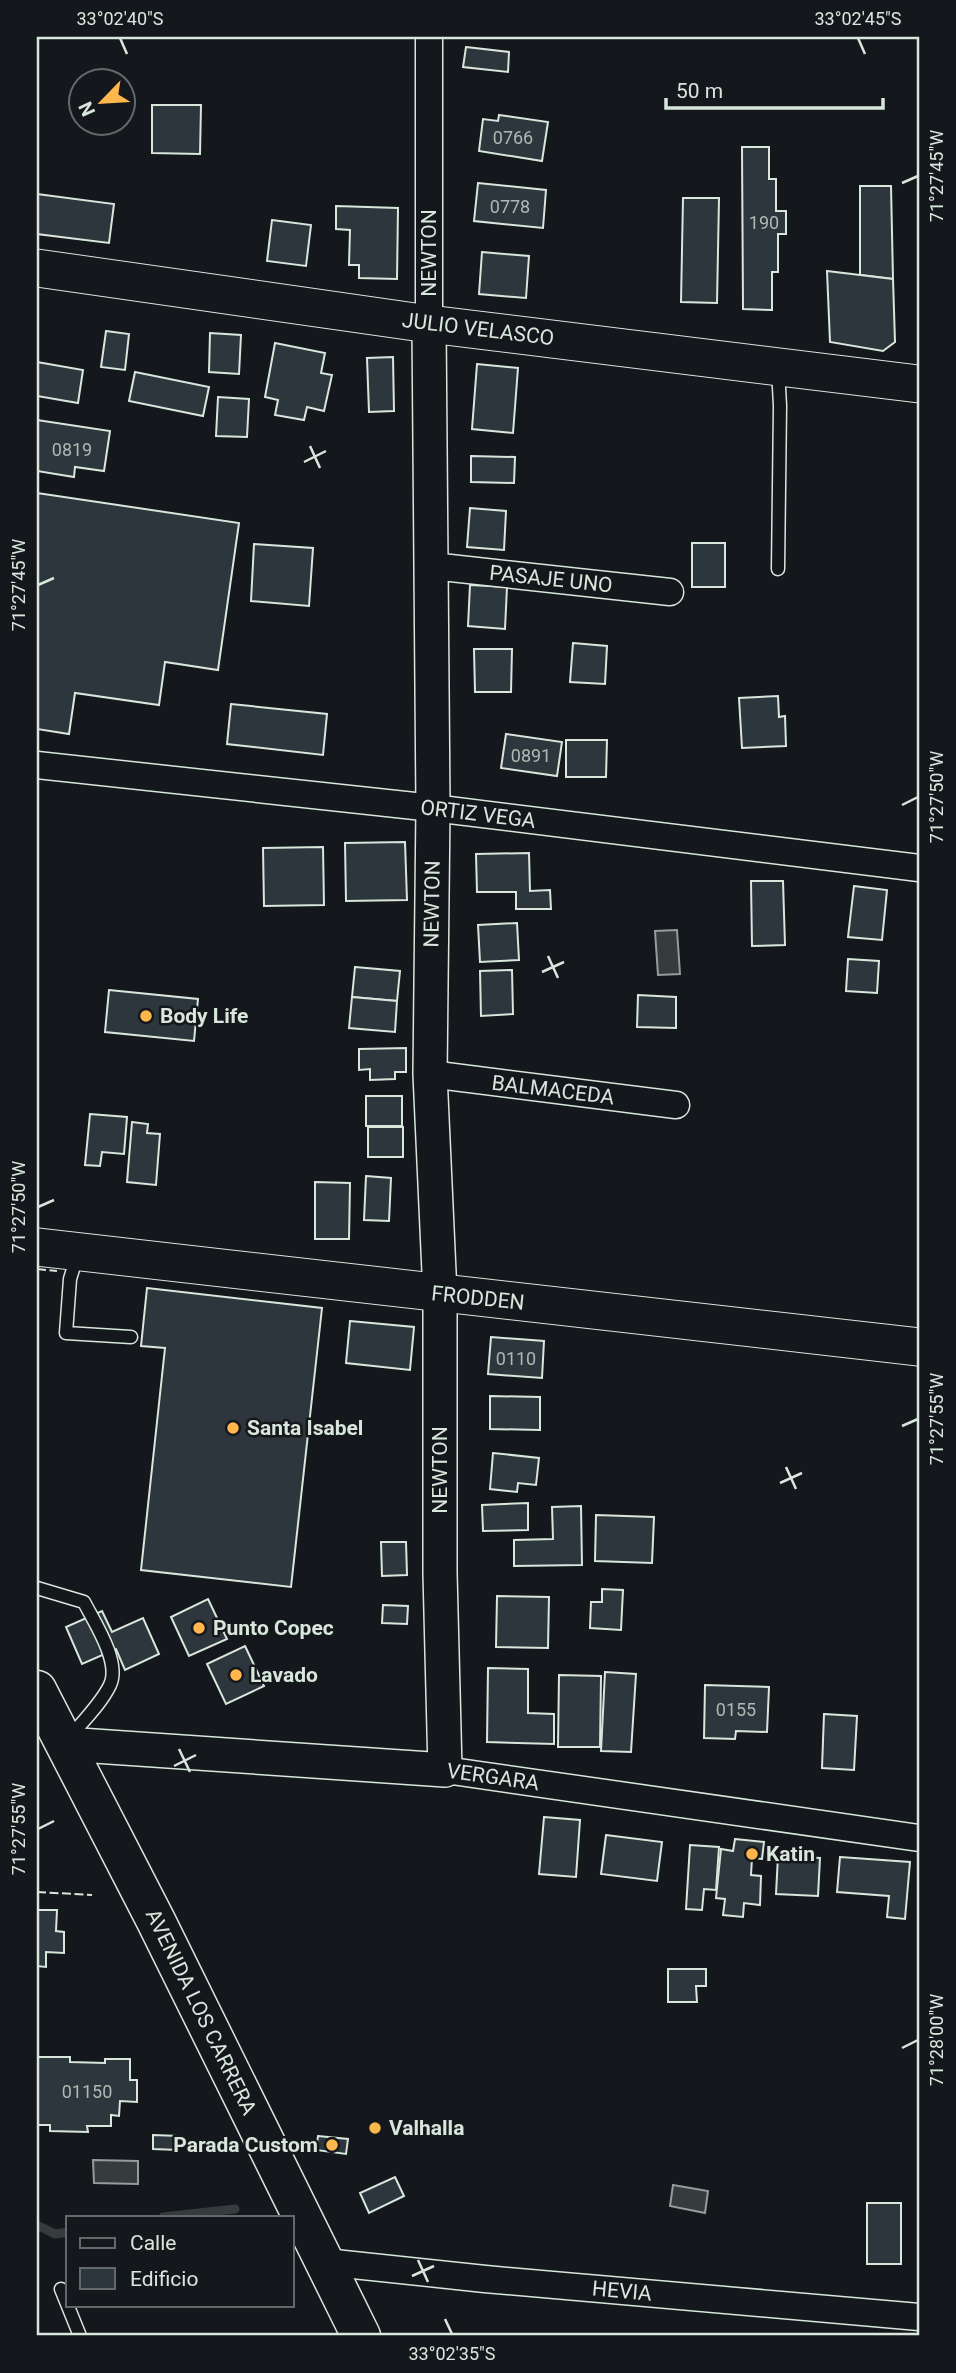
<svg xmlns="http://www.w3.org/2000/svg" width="956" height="2373" font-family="Roboto,sans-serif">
  <rect width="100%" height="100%" fill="#14181c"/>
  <g fill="#363b3e" stroke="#939e99" stroke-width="2">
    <polygon points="677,930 680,974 658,975 655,931"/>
    <polygon points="93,2160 138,2161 138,2184 94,2183"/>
    <polygon points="673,2185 708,2191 705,2213 670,2206"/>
  </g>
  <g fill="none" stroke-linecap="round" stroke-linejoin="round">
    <g stroke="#363b3e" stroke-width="9">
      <polyline points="163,2217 235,2209"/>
      <polyline points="37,2225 55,2234 68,2232"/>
    </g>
  </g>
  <g fill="#2c363c" stroke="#d8e6dc" stroke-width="2">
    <polygon points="466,47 509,52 508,72 463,67"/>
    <polygon points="152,105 201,105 200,154 152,153"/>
    <polygon points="499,115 548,122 542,161 479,151 483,119 498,121"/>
    <polygon points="742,147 769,147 769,179 776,179 776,211 786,211 786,234 778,234 778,272 772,272 772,310 743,309"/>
    <polygon points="478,183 546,190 543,228 474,221"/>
    <polygon points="860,186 891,186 893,279 860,275"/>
    <polygon points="37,194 114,204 109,243 37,234"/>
    <polygon points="683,198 719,198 717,303 681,302"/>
    <polygon points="336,206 398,208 397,279 359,278 359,265 349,265 350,230 336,229"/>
    <polygon points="272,220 311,225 306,266 267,261"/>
    <polygon points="482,252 529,256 526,298 479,294"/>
    <polygon points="827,271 893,279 895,342 883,351 830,342"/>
    <polygon points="106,331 129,334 125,370 101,367"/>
    <polygon points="210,333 241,335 239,374 209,372"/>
    <polygon points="275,343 325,353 321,373 332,375 324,411 307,407 304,420 275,415 278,400 265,397"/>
    <polygon points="393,357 394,411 369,412 367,358"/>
    <polygon points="37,362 83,370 78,403 37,396"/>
    <polygon points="477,364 518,368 513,433 472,429"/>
    <polygon points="135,372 209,387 203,416 129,401"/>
    <polygon points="218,397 249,399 247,437 216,436"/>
    <polygon points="37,420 110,431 104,471 75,467 74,477 37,471"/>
    <polygon points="471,456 515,457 514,483 471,482"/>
    <polygon points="37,493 239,523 218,670 165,662 159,705 75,693 69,734 37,729"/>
    <polygon points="470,508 506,511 504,550 467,547"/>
    <rect x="692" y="543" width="33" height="44"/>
    <polygon points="254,544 313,548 309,606 251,601"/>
    <polygon points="470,585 507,587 505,629 468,626"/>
    <polygon points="573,643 607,646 605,684 570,682"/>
    <polygon points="474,649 512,649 511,692 475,692"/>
    <polygon points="778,696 779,717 785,716 786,746 742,748 739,698"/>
    <polygon points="231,704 327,714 323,755 227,744"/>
    <polygon points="506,734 562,742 557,776 501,768"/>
    <polygon points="566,740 607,740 606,777 566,777"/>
    <polygon points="405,842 407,900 346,901 345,843"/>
    <polygon points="323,847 324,905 264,906 263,848"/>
    <polygon points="529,853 530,891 550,890 551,909 516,909 516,892 477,892 476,854"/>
    <polygon points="751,881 783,881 785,945 752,946"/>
    <polygon points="854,886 887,890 882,940 848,937"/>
    <polygon points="517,923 519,960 480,962 478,925"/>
    <polygon points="848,959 879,961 877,993 846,991"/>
    <polygon points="355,967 400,971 397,1001 352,997"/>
    <polygon points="512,970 513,1014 481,1016 480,971"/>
    <polygon points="109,990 198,999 194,1041 105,1032"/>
    <polygon points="638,995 676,997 676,1028 637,1027"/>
    <polygon points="352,997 397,1001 395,1032 349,1028"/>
    <polygon points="406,1048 406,1072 395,1072 395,1079 370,1080 370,1069 359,1070 359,1049"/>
    <rect x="366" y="1096" width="36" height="30"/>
    <polygon points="90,1114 127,1117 124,1154 102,1152 100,1166 85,1165"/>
    <polygon points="132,1122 148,1124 147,1133 160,1134 156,1185 127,1182"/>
    <rect x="368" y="1127" width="35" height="30"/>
    <polygon points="366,1176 391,1178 389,1221 364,1220"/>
    <polygon points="315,1182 350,1183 349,1239 315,1239"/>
    <polygon points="147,1288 322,1308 291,1587 141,1570 165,1348 141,1346"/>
    <polygon points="350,1321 414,1327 410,1370 346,1363"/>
    <polygon points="491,1337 544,1341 542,1378 488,1374"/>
    <polygon points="490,1396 540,1397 540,1430 490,1429"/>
    <polygon points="493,1453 539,1458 536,1485 518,1483 517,1492 490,1489"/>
    <polygon points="528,1503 528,1530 483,1531 482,1505"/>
    <polygon points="581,1506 582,1565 514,1566 514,1540 553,1539 552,1507"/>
    <polygon points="596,1515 654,1517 652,1563 595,1561"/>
    <polygon points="381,1542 406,1542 407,1575 382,1576"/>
    <polygon points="602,1589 623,1590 621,1630 590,1628 591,1602 602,1602"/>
    <polygon points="497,1596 549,1597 548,1648 496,1647"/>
    <polygon points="208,1599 227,1639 189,1656 171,1617"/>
    <polygon points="383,1605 408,1606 407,1624 382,1623"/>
    <polygon points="102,1611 112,1632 143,1618 159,1654 125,1670 116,1649 82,1664 66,1627"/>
    <polygon points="245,1646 264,1686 226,1704 207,1664"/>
    <polygon points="488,1668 528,1669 528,1713 554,1714 554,1744 487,1742"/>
    <polygon points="605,1672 636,1674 631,1752 601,1751"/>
    <polygon points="559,1675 601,1676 600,1747 558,1747"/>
    <polygon points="705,1685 769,1687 767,1732 736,1731 735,1739 704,1738"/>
    <polygon points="824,1714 857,1716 854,1770 822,1768"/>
    <polygon points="544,1817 580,1820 576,1877 539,1874"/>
    <polygon points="606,1835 662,1842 657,1881 601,1874"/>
    <polygon points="735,1839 764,1842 762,1859 752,1858 751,1875 761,1876 760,1905 744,1903 743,1917 723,1915 725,1899 716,1898 721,1849 733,1851"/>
    <polygon points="690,1845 719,1847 716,1890 704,1889 702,1910 686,1909"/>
    <polygon points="778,1856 820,1858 818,1896 776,1894"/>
    <polygon points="840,1857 910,1862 905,1919 887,1917 889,1896 837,1892"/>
    <polygon points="37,1910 57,1910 56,1931 64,1932 64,1953 46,1952 46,1967 37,1966 37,1978"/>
    <polygon points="668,1969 706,1969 706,1986 696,1986 697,2002 668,2002"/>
    <polygon points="38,2057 70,2057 70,2062 105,2063 105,2059 130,2059 130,2080 137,2080 137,2102 120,2101 119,2116 111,2115 111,2126 87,2126 88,2132 50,2131 50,2125 37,2125"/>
    <polygon points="153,2135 179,2136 179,2150 153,2149"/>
    <polygon points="318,2136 348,2139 346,2154 316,2150"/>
    <polygon points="395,2177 404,2196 369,2213 360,2193"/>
    <rect x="867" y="2203" width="34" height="61"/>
  </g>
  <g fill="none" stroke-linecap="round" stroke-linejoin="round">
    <defs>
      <g id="service">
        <polyline points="778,369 780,406 778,569"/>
        <polyline points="77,1256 70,1279 66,1333 131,1337"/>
        <path d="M37,1588l47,14c10,20 37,60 26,83 -9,19 -28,37 -41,53"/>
        <polyline points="61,2289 80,2336"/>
      </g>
      <g id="minor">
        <polyline points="429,37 429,324"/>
        <polyline points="432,566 670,592"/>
        <polyline points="37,765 433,808 919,868"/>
        <polyline points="430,1074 676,1105"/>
        <polyline points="445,1770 919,1838"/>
        <polyline points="325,2262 485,2279 919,2317"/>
      </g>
      <polyline id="tertiary" points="65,1744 445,1770 440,1573 440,1294 430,1074 433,808 429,324"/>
      <g id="secondary">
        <polyline points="37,268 429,324 919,384"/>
        <polyline points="37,1247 919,1347"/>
      </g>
      <polyline id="primary" points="37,1690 156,1921 361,2336"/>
    </defs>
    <use href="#service" stroke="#d8e6dc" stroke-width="15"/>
    <use href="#minor" stroke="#d8e6dc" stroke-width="29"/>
    <use href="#tertiary" stroke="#d8e6dc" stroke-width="36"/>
    <use href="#secondary" stroke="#d8e6dc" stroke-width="39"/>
    <use href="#primary" stroke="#d8e6dc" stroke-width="41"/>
    <use href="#service" stroke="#14181c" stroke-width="12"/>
    <use href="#minor" stroke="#14181c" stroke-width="26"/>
    <use href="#tertiary" stroke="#14181c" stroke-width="33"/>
    <use href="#secondary" stroke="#14181c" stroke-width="37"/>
    <use href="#primary" stroke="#14181c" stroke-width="38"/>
    <g stroke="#d8e6dc" stroke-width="2" stroke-dasharray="9 3.5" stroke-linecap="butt">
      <polyline points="37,1269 57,1271"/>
      <polyline points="37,1892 92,1895"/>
    </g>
  </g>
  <path fill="none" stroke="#d8e6dc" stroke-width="2.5" d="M120,38l7,16M858,38l7,16M902,183l16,-7M310,446l10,22M304,462l22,-11M38,585l16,-7M902,805l16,-8M548,956l10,22M542,972l22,-10M38,1207l16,-7M902,1426l16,-7M786,1467l10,22M780,1483l22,-10M179,1749l11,23M174,1766l22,-11M38,1829l16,-8M902,2048l16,-8M418,2260l10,22M412,2276l22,-10M445,2319l7,15"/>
  <g fill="#ffb74d" stroke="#14181c" stroke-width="2.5">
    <circle cx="146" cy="1016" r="7"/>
    <circle cx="233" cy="1428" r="7"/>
    <circle cx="199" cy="1628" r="7"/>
    <circle cx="236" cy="1675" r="7"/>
    <circle cx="752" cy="1854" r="7"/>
    <circle cx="375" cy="2128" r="7"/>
    <circle cx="332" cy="2145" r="7"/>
  </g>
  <g text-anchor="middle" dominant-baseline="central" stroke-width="5" stroke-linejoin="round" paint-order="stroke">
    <g font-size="18" fill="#adbab4">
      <text x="513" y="137">0766</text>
      <text x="510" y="206">0778</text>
      <text x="764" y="222">190</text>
      <text x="72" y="449">0819</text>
      <text x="531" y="755">0891</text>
      <text x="516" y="1358">0110</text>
      <text x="736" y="1709">0155</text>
      <text x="87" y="2091">01150</text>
    </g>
    <g font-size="21" fill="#d8e6dc" stroke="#14181c">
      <text transform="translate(429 253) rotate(-90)">NEWTON</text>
      <text transform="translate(478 329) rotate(7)">JULIO VELASCO</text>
      <text transform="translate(551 579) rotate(6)">PASAJE UNO</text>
      <text transform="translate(478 814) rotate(7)">ORTIZ VEGA</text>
      <text transform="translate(432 904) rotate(-89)">NEWTON</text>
      <text transform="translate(553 1090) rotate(7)">BALMACEDA</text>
      <text transform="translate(478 1298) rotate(6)">FRODDEN</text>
      <text transform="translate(440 1470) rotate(-90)">NEWTON</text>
      <text transform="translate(493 1777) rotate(8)">VERGARA</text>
      <text transform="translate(201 2012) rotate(64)">AVENIDA LOS CARRERA</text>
      <text transform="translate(622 2291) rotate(5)">HEVIA</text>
    </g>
    <g font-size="21" font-weight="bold" fill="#d8e6dc" stroke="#14181c" text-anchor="start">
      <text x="160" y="1016">Body Life</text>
      <text x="247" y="1428">Santa Isabel</text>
      <text x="213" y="1628">Punto Copec</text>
      <text x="250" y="1675">Lavado</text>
      <text x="766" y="1854">Katin</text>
      <text x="389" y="2128">Valhalla</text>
      <text x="318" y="2145" text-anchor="end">Parada Custom</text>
    </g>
  </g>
  <rect width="956" height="2373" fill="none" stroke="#14181c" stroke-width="77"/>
  <rect x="66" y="2216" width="228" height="91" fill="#14181c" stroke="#626a69" stroke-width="2"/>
  <rect x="80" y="2238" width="35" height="10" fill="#14181c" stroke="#626a69" stroke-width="2"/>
  <text x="130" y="2250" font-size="21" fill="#d8e6dc">Calle</text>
  <rect x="80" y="2268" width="35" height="21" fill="#2c363c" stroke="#626a69" stroke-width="2"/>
  <text x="130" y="2286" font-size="21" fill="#d8e6dc">Edificio</text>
  <g transform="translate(102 102) rotate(245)"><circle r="33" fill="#14181c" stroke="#626a69" stroke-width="2"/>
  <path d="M0-5L12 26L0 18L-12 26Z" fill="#ffb74d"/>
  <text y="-10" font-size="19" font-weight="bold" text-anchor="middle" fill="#d8e6dc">N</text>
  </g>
  <path d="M666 98v10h217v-10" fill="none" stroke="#d8e6dc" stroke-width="3.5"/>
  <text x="676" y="98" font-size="21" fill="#d8e6dc" stroke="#14181c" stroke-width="5" paint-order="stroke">50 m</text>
  <rect x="38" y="38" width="880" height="2296" fill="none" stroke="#d8e6dc" stroke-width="2.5"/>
  <g font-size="18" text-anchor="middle" fill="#d8e6dc">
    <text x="120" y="25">33°02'40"S</text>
    <text x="858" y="25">33°02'45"S</text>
    <text transform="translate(937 176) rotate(-90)" y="6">71°27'45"W</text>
    <text transform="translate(19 585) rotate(-90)" y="6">71°27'45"W</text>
    <text transform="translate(937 797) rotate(-90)" y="6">71°27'50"W</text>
    <text transform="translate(19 1207) rotate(-90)" y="6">71°27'50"W</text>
    <text transform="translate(937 1419) rotate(-90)" y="6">71°27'55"W</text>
    <text transform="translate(19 1829) rotate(-90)" y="6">71°27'55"W</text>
    <text transform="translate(937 2040) rotate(-90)" y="6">71°28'00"W</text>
    <text x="452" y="2360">33°02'35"S</text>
  </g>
</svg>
